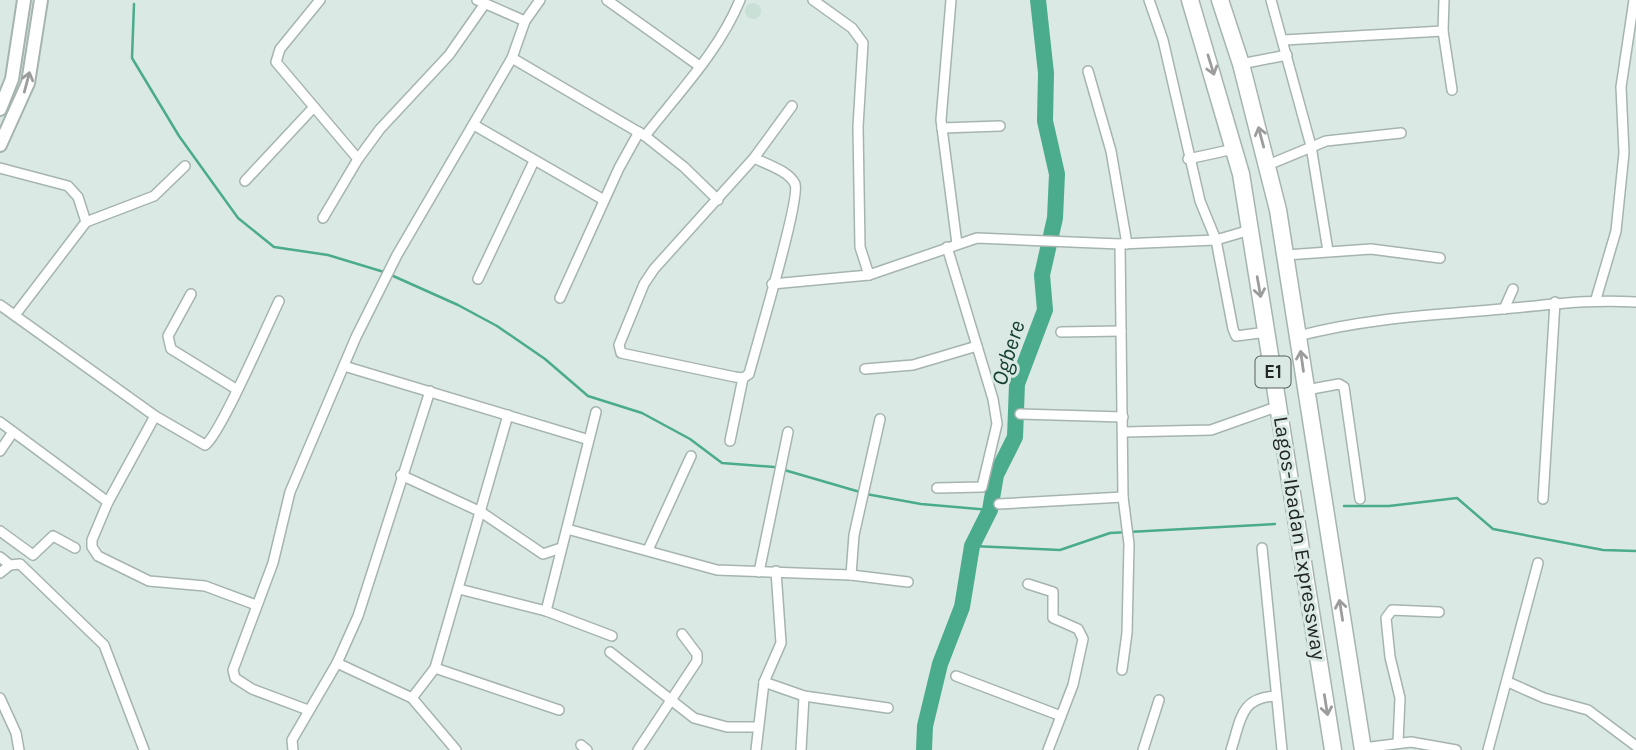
<svg xmlns="http://www.w3.org/2000/svg" width="1636" height="750" font-family="Karla,sans-serif">
  <rect width="100%" height="100%" fill="#dae9e3"/>
  <circle fill="#c9e0d7" cx="753" cy="11" r="8"/>
  <g fill="none" stroke-linecap="round" stroke-linejoin="round">
    <g stroke="#4bab8d" stroke-width="2.5">
      <polyline points="134,4 132,58 179,136 238,218 274,247 328,255 384,272"/>
      <polyline points="391,275 458,305 497,326 545,359 588,396 642,413 690,439 722,463 774,467 860,492"/>
      <polyline points="866,494 921,504 990,510"/>
      <polyline points="1344,506 1389,506 1457,498 1493,529 1603,550 1636,551"/>
      <polyline points="972,546 1060,550 1110,533 1275,524"/>
    </g>
    <polyline stroke="#4bab8d" stroke-width="16" points="924,750 925,726 940,664 962,607 972,546 990,510 996,475 1015,437 1017,384 1045,310 1042,275 1055,218 1057,174 1045,121 1046,73 1038,0"/>
    <defs>
      <g id="minor">
        <polyline points="320,0 280,49 276,62 358,159"/>
        <polyline points="477,0 525,21"/>
        <polyline points="607,0 698,65"/>
        <polyline points="813,0 852,28 863,43 858,127 860,247 869,275"/>
        <polyline points="951,0 941,120 957,244"/>
        <polyline points="1149,0 1163,40 1200,201 1216,240 1233,329 1236,336 1267,332"/>
        <polyline points="1271,0 1311,146 1328,251"/>
        <polyline points="1444,0 1443,31 1452,90"/>
        <polyline points="1284,40 1443,31"/>
        <polyline points="512,58 645,136 684,167 718,200"/>
        <polyline points="1241,64 1287,55"/>
        <polyline points="1088,71 1111,151 1127,244"/>
        <polyline points="474,125 604,200"/>
        <polyline points="942,128 1000,126"/>
        <path d="M645,136c34,-44 74,-85 95,-136"/>
        <path d="M754,158c12,6 35,13 41,26 6,14 -39,163 -46,190l-6,4 -8,-1 -114,-24 -2,-8 25,-61 10,-15 100,-111 38,-52"/>
        <polyline points="1188,159 1234,149"/>
        <polyline points="1268,165 1326,141 1401,133"/>
        <polyline points="0,168 68,186 78,197 86,222"/>
        <polyline points="245,181 313,108"/>
        <polyline points="323,218 358,159 380,129 449,55 484,5"/>
        <polyline points="1120,244 1123,497 1129,544 1127,633 1122,670"/>
        <polyline points="1286,255 1371,249 1440,258"/>
        <polyline points="478,279 534,161"/>
        <polyline points="772,284 869,275 977,238 1120,244 1216,240 1250,230"/>
        <polyline points="191,294 168,336 171,349 236,389"/>
        <polyline points="560,298 619,168 639,132"/>
        <polyline points="1596,299 1616,231 1624,153 1621,87 1634,0"/>
        <path d="M0,305l155,111 50,29c14,-8 63,-121 74,-144"/>
        <polyline points="1504,309 1513,289"/>
        <polyline points="15,315 86,222 154,196 185,166"/>
        <polyline points="1061,332 1121,331"/>
        <path d="M1298,336c68,-18 135,-21 204,-27 49,-4 84,-10 134,-7"/>
        <polyline points="344,366 586,439"/>
        <polyline points="865,369 913,365 977,346"/>
        <polyline points="1306,390 1339,384 1344,387 1360,499"/>
        <polyline points="1020,414 1123,417"/>
        <polyline points="155,416 108,502 92,540 92,547 98,556 149,581 205,586 256,605"/>
        <polyline points="0,422 108,502"/>
        <polyline points="1124,432 1211,430 1279,406"/>
        <polyline points="730,441 743,378"/>
        <polyline points="0,451 13,432"/>
        <polyline points="401,475 481,512 543,554 561,548"/>
        <polyline points="937,488 982,487 997,424 993,399 947,247"/>
        <polyline points="1543,499 1555,302"/>
        <polyline points="999,504 1123,497"/>
        <polyline points="567,529 717,570 851,575 908,582"/>
        <polyline points="0,531 33,555 53,536 75,548"/>
        <polyline points="1262,548 1282,750"/>
        <polyline points="648,550 691,456"/>
        <polyline points="0,557 10,565 20,564 104,645 144,750"/>
        <polyline points="759,572 788,432"/>
        <polyline points="0,573 10,565"/>
        <polyline points="851,575 854,535 880,419"/>
        <polyline points="1028,584 1053,592 1053,618 1078,629 1083,639 1073,685 1048,750"/>
        <polyline points="459,589 546,611 612,636"/>
        <polyline points="546,611 596,412"/>
        <polyline points="610,652 694,718 727,727 757,727"/>
        <polyline points="337,663 412,698 456,750"/>
        <polyline points="435,668 559,710"/>
        <polyline points="956,676 1061,716"/>
        <polyline points="764,682 804,696 888,708"/>
        <polyline points="1508,682 1544,698 1588,710 1636,746"/>
        <polyline points="0,698 16,733 19,750"/>
        <polyline points="412,698 435,668 508,415"/>
        <polyline points="308,710 252,689 235,678 233,670 273,563 290,492 356,337 397,255 512,58 525,21 540,0"/>
        <polyline points="1398,742 1400,698 1390,657 1386,618 1392,610 1439,612"/>
        <polyline points="581,745 587,750"/>
        <polyline points="1363,748 1411,742 1456,750"/>
        <polyline points="293,750 292,740 337,663 358,616 430,391"/>
        <polyline points="638,750 697,661 697,654 682,634"/>
        <polyline points="756,750 764,682 781,643 776,571"/>
        <polyline points="801,750 804,696"/>
        <polyline points="1143,750 1159,700"/>
        <path d="M1231,750c10,-30 9,-53 45,-54"/>
        <polyline points="1488,750 1538,563"/>
      </g>
      <g id="secondary">
        <polyline points="0,109 12,79 24,0"/>
        <polyline points="0,145 28,83 41,0"/>
      </g>
      <g id="motorway">
        <polyline points="1190,0 1241,174 1333,750"/>
        <polyline points="1220,0 1241,64 1278,210 1363,750"/>
      </g>
    </defs>
    <use href="#minor" stroke="#a6b4af" stroke-width="12"/>
    <use href="#secondary" stroke="#a6b4af" stroke-width="16"/>
    <use href="#motorway" stroke="#a6b4af" stroke-width="19"/>
    <use href="#minor" stroke="#fff" stroke-width="9"/>
    <use href="#secondary" stroke="#fff" stroke-width="12"/>
    <use href="#motorway" stroke="#fff" stroke-width="16"/>
  </g>
  <defs><path id="oneway-shaft" d="M-6 0H5M1.5-3L5.5 0L1.5 3" fill="none" stroke-width="1.6" stroke-linecap="round" stroke-linejoin="round" transform="scale(1.75)"/></defs>
  <g stroke="#9b9d9c">
    <use href="#oneway-shaft" transform="translate(1211 65) rotate(73)"/>
    <use href="#oneway-shaft" transform="translate(27 82) rotate(-75)"/>
    <use href="#oneway-shaft" transform="translate(1261 137) rotate(-105)"/>
    <use href="#oneway-shaft" transform="translate(1259 287) rotate(80)"/>
    <use href="#oneway-shaft" transform="translate(1302 361) rotate(-98)"/>
    <use href="#oneway-shaft" transform="translate(1341 610) rotate(-99)"/>
    <use href="#oneway-shaft" transform="translate(1326 705) rotate(81)"/>
  </g>
  <g text-anchor="middle" dominant-baseline="central" stroke-width="6" stroke-linejoin="round" paint-order="stroke">
    <rect fill="#dae9e3" stroke="#58605d" stroke-width="2" x="1255.5" y="356.5" width="35" height="31" rx="5"/>
    <g font-size="19" font-weight="bold" fill="#212624">
      <text x="1273" y="372">E1</text>
    </g>
    <g font-size="21" fill="#212624" stroke="#dae9e3">
      <text transform="translate(1300 538) rotate(81)">Lagos-Ibadan Expressway</text>
    </g>
    <g font-size="23" font-style="italic" fill="#154033" stroke="#dae9e3">
      <text transform="translate(1008 353) rotate(-73)">Ogbere</text>
    </g>
  </g>
</svg>
